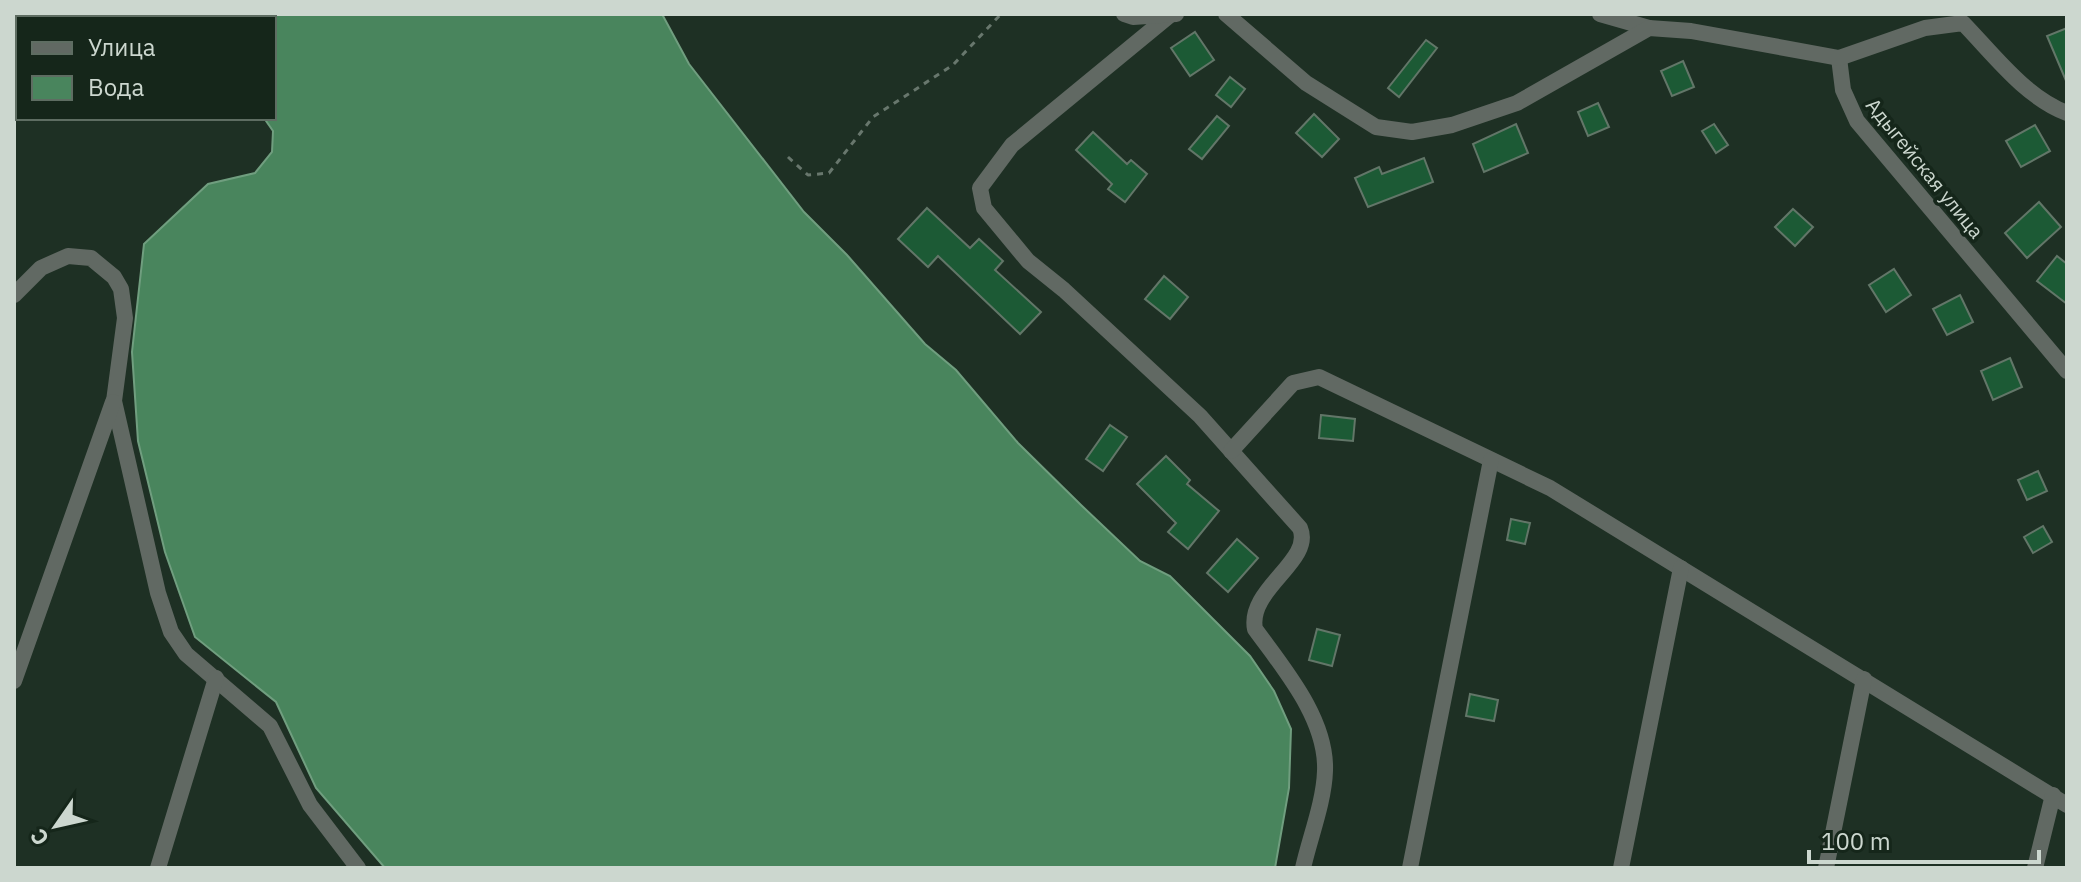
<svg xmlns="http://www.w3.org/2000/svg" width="2081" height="882" font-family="'IBM Plex Sans',sans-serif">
  <rect width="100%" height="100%" fill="#1e3024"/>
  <polygon fill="#49855d" stroke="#709e7f" stroke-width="2" points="180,14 662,14 689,64 804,212 847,255 925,344 956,370 1018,443 1081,505 1140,561 1170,576 1250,656 1274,691 1291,729 1289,788 1275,868 385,868 316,788 276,702 195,637 165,552 138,441 132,352 144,244 208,184 255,173 272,152 273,131 264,118 274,118 274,18 182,18"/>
  <g fill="#1c5a35" stroke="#627668" stroke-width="2">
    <polygon points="2067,28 2067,83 2047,36"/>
    <polygon points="1195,32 1214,60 1190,76 1171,48"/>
    <polygon points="1426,40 1437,48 1399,97 1388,88"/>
    <polygon points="1683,61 1694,87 1672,96 1661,71"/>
    <polygon points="1230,77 1245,89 1231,107 1216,95"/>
    <polygon points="1598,103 1609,127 1588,136 1578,112"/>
    <polygon points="1314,114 1339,139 1322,157 1296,133"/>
    <polygon points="1217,116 1229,126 1202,159 1189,149"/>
    <polygon points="1516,124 1528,153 1484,172 1473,144"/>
    <polygon points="1714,124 1728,145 1716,153 1702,131"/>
    <polygon points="2035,125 2050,151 2021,167 2006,141"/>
    <polygon points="1093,132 1127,164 1131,160 1147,174 1125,202 1108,189 1112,184 1076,150"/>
    <polygon points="1424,158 1433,182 1368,207 1355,178 1379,167 1382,174"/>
    <polygon points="2039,202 2061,227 2027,258 2005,233"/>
    <polygon points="927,208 970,248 979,239 1003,261 995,270 1041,312 1020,334 938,256 928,267 898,239"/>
    <polygon points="1793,209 1813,227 1795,246 1775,227"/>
    <polygon points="2057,256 2067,264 2067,304 2037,281"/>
    <polygon points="1894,269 1911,295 1886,312 1869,285"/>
    <polygon points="1164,276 1188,297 1170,319 1145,299"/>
    <polygon points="1960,295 1973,322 1947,335 1933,309"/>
    <polygon points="2010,358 2022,387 1993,400 1981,371"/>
    <polygon points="1321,415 1355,419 1353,441 1319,438"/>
    <polygon points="1110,425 1127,437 1103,471 1086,459"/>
    <polygon points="1166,456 1190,480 1187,484 1219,511 1188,549 1168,532 1176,523 1137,484"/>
    <polygon points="2038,471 2047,491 2027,500 2018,480"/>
    <polygon points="1511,519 1530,523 1525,544 1507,540"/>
    <polygon points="2043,526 2052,542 2033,553 2024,537"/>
    <polygon points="1237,539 1258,558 1228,592 1207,573"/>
    <polygon points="1317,629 1340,635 1332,666 1309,660"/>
    <polygon points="1470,694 1498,700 1494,721 1466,716"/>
  </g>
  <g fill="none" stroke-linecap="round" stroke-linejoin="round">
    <polyline stroke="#68776d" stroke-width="3" stroke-dasharray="6 6" stroke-linecap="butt" points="788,157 808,175 829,173 873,117 953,65 1001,14"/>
    <g stroke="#616963" stroke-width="16">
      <polyline points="127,14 133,18"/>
      <polyline points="1600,14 1649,28"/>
      <polyline points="14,15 14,14"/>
      <path d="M1170,15l-158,130 -32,43 4,20 44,53 36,29 136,126 100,112c14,33 -53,61 -45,101 29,40 72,90 70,142 -1,31 -15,66 -22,97"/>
      <polyline points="1839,58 1843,90 1857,121 2067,371"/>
      <polyline points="14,295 41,268 68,256 91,258 114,277 121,289 125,318 114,401 158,593 171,632 186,654 270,726 310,805 358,868"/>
      <polyline points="1231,451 1293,383 1319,377 1550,488 2067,805"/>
      <polyline points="14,681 113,402"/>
      <polyline points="158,868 216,678"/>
      <polyline points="1410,868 1491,460"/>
      <polyline points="1621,868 1681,568"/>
      <polyline points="1826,868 1864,679"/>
      <polyline points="2035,868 2053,795"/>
    </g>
    <g stroke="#616963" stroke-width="16">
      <polyline points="1124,14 1133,17 1176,14"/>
      <path d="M1226,14l80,69 70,44 36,5 40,-7 65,-22 132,-75 42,3 148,27 86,-30 38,-5c31,32 62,74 104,90"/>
    </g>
  </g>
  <g text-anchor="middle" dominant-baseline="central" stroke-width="7" stroke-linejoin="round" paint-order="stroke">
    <g font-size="20" fill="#ccd7cf" stroke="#15261a">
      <text transform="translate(1925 168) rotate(51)">Адыгейская улица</text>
    </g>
  </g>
  <rect width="2081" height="882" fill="none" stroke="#ccd7cf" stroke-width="32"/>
  <rect x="16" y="16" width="260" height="104" fill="#15261a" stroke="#5e6d62" stroke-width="2"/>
  <rect x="32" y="42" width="40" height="12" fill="#616963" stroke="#5e6d62" stroke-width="2"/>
  <text x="88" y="56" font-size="24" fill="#ccd7cf">Улица</text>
  <rect x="32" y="76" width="40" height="24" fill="#49855d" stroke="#5e6d62" stroke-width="2"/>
  <text x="88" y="96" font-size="24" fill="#ccd7cf">Вода</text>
  <g transform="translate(56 826) rotate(236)" stroke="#15261a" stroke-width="6" paint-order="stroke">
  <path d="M0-6L14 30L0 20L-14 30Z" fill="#ccd7cf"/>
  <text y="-12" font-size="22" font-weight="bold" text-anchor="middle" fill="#ccd7cf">С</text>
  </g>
  <path d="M1809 850v12h230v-12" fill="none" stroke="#ccd7cf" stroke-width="4"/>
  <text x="1821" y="850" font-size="24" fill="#ccd7cf" stroke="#15261a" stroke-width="6" paint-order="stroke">100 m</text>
</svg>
